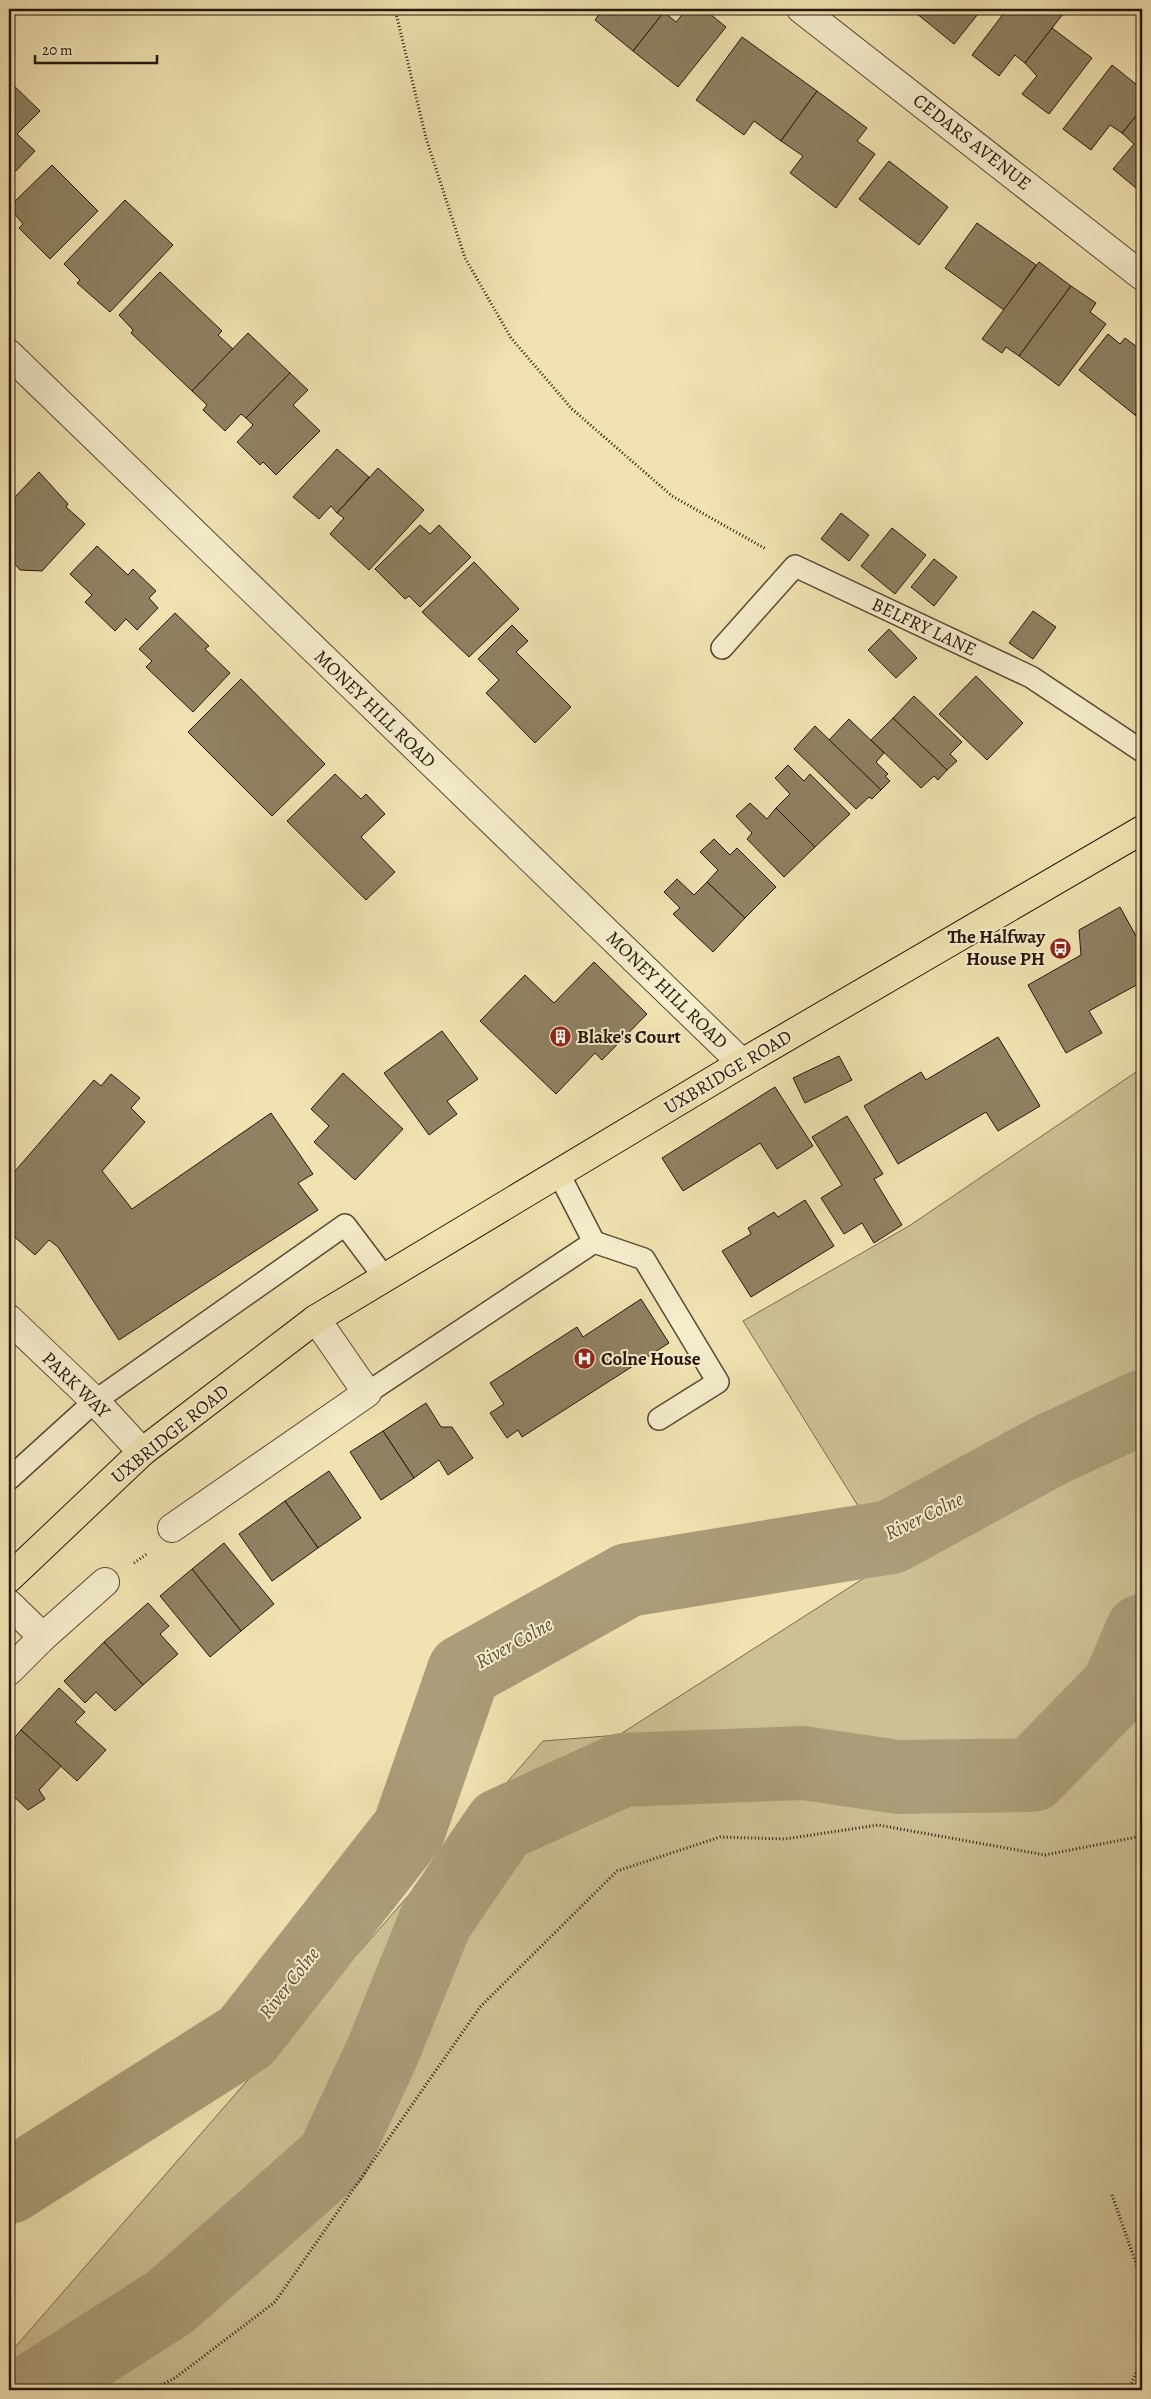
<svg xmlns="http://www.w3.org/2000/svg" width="1151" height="2399" font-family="Alegreya,serif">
  <rect width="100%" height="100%" fill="#f0e3b1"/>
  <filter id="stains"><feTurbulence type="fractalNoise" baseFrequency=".004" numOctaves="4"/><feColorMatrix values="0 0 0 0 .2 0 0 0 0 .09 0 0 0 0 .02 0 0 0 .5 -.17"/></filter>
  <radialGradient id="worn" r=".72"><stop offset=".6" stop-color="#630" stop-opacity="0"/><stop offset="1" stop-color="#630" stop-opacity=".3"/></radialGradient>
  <g fill="#cdc095" stroke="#796b50">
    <polygon points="1142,1068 1142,1393 881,1526 863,1514 743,1321 909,1226"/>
    <polygon points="1142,1400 1142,2390 9,2390 10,2353 543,1741 619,1735"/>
  </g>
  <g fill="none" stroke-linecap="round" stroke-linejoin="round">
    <g stroke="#ab9d79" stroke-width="74">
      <polyline points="9,2187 246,2037 409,1829 464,1671 628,1580 891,1537 1050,1450 1142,1407"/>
      <polyline points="33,2390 170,2302 333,2158 382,2053 436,1920 501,1825 622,1770 803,1763 898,1777 1032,1775 1118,1687 1142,1631"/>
    </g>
  </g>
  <g fill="#8f8162" stroke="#25160c">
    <polygon points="603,9 658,9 664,12 633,51 595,20"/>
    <polygon points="687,9 704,9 726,27 678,87 633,51 664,12 676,22"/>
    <polygon points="919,9 982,9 954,44 916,13"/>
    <polygon points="1007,9 1057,9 1063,14 1025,63 1015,55 999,76 972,55"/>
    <polygon points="1052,28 1092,58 1049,114 1022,94 1037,76 1025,63"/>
    <polygon points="742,37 817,91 781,141 754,121 744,135 696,100"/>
    <polygon points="1112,65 1142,89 1142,109 1122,133 1110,125 1091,150 1063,129"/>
    <polygon points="9,81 40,111 17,134 35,151 9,178"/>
    <polygon points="817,91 867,128 857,141 875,154 836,208 790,173 803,156 781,141"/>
    <polygon points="1142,109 1142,193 1113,169 1134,144 1122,133"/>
    <polygon points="889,161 948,207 919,245 859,199"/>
    <polygon points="52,165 98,211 50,259 19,228 23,224 9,207"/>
    <polygon points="125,200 173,245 110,312 77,283 80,280 64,264"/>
    <polygon points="977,223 1036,265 1004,310 945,268"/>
    <polygon points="1039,262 1071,286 1019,356 1006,347 1002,353 982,339"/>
    <polygon points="160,272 222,331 218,335 233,349 192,391 131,333 133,330 119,315"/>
    <polygon points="1071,286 1096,303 1090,312 1106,324 1059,386 1019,356"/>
    <polygon points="248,333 290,373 246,418 241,414 225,431 203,410 207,405 192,391"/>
    <polygon points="1108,334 1120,344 1125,338 1141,350 1142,348 1142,406 1135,415 1079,370"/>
    <polygon points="290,373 308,390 293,405 320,431 276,475 263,462 260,465 237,442 253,425 246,418"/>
    <polygon points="1142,406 1142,420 1135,415"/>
    <polygon points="337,449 369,477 337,513 331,506 319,519 293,497"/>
    <polygon points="378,468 424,510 369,570 330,534 344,518 337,513"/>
    <polygon points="39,472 68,504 66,507 85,524 42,571 20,570 9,557 9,503"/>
    <polygon points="841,513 869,535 849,561 821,539"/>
    <polygon points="420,525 430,534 439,525 471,557 420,607 409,596 405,599 375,569"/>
    <polygon points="892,528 926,555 895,594 861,566"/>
    <polygon points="97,546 128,575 133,569 156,591 149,598 158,608 137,630 126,619 115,631 85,602 92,595 70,574"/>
    <polygon points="934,559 957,577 934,606 911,587"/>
    <polygon points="474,562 519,609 469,657 422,612"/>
    <polygon points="1033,611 1056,627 1033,659 1009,643"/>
    <polygon points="175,613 209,646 205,649 230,673 193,712 146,667 152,661 139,649"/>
    <polygon points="512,625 528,641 516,652 571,707 535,743 486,693 499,680 478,659"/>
    <polygon points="889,629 917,658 896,678 868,650"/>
    <polygon points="976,676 1023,723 987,760 939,714"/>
    <polygon points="241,679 325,764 272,816 188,732"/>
    <polygon points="914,696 962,742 950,754 957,761 947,770 893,718"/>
    <polygon points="893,718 947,770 938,780 934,776 921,788 871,740"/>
    <polygon points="849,719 884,753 876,762 888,774 885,776 890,781 881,790 829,740"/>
    <polygon points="815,726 881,790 872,799 869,797 856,809 794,749"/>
    <polygon points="788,765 804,781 810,774 850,814 815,847 776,808 790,794 775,778"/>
    <polygon points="335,774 361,799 366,794 385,814 361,837 395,872 366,900 287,821"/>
    <polygon points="750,803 767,819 776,808 815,847 784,877 747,839 752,833 736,816"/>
    <polygon points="714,839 730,855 737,848 776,887 745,918 707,882 718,870 700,852"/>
    <polygon points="677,879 694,895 707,882 745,918 713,952 673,914 680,908 664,892"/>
    <polygon points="1120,907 1142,947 1142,982 1089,1011 1102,1033 1066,1053 1028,985 1081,955 1079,930"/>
    <polygon points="594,962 647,1014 602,1060 595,1053 556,1094 480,1021 525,975 554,1003"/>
    <polygon points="442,1031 478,1079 447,1101 457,1114 429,1135 384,1073"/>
    <polygon points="998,1037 1040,1106 998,1131 986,1112 898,1164 864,1106 921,1072 926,1080"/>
    <polygon points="839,1056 852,1080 805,1103 793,1078"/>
    <polygon points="343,1073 403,1129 355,1180 314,1142 329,1126 311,1109"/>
    <polygon points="111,1074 140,1098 131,1108 145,1122 102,1171 132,1209 271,1113 313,1174 298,1183 318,1210 119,1340 58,1247 49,1240 35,1255 9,1232 9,1178 94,1080 101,1086"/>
    <polygon points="775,1087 813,1146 777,1169 760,1143 683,1191 662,1158"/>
    <polygon points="847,1116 883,1174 874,1179 902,1225 874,1243 862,1223 844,1234 821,1198 842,1185 812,1137"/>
    <polygon points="805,1200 834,1246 751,1297 722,1251 751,1234 748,1228 774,1212 778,1217"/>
    <polygon points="641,1299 669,1343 522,1437 518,1430 507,1438 490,1413 504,1404 490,1383 577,1327 583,1337"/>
    <polygon points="426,1403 441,1427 452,1427 473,1458 448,1475 439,1460 414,1478 383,1431"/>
    <polygon points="383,1431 414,1478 381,1500 350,1452"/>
    <polygon points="329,1471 361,1518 318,1548 285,1501"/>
    <polygon points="285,1501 318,1548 272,1581 239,1534"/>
    <polygon points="224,1543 274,1604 241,1631 192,1569"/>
    <polygon points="192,1569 241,1631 210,1657 160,1596"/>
    <polygon points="148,1603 169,1626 160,1634 178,1654 143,1685 104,1642"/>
    <polygon points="104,1642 143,1685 115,1711 96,1692 85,1703 64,1681"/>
    <polygon points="59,1688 85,1712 75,1722 106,1750 77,1781 21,1730"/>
    <polygon points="21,1730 61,1766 39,1790 45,1799 28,1810 9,1792 9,1744"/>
  </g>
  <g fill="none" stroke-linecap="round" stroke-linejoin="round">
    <defs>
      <g id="lane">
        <polyline points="722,648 795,566 1031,677 1142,751"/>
        <polyline points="594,1242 644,1259 718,1382 659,1419"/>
        <polyline points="367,1393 594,1242 559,1174"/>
        <polyline points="9,1479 95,1401 345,1225 385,1278"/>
      </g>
      <g id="street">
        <polyline points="801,9 1142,276"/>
        <polyline points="9,354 742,1063"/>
        <polyline points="9,1319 95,1401 142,1452"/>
        <polyline points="172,1528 367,1393 316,1319"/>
        <polyline points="9,1604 43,1637 9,1671"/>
        <polyline points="43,1637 105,1582"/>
      </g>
      <polyline id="primary" points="9,1578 142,1452 316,1319 742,1063 1142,830"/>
    </defs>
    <use href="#lane" stroke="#584935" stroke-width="24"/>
    <use href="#street" stroke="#584935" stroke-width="30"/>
    <use href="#primary" stroke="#25160c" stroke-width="30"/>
    <g stroke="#25160c" stroke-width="3" stroke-dasharray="1 2.5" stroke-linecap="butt">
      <polyline points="395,9 426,138 465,258 511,338 572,409 672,496 766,549"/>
      <polyline points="134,1563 147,1554"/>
      <polyline points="1112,2195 1142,2280"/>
      <polyline points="152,2390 175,2378 275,2302 480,2007 617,1871 720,1837 785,1839 878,1825 1045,1855 1142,1836"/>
      <polyline points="1129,2390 1142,2358"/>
    </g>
    <use href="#lane" stroke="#f5edcc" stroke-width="21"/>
    <use href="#street" stroke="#f5edcc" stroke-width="28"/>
    <use href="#primary" stroke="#f0e3b1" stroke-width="28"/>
  </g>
  <defs>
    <symbol id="bus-disc" viewBox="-11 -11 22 22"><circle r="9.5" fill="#8f2418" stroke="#f5edcc"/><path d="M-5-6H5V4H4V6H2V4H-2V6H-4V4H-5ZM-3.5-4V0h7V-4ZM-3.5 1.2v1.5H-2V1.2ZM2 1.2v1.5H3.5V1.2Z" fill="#fff"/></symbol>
    <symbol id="building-disc" viewBox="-11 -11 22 22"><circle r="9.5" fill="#8f2418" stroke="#f5edcc"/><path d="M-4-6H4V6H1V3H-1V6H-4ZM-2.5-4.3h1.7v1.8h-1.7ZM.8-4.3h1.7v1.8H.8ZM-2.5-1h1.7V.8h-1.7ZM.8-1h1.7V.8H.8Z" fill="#fff"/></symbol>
    <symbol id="hospital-disc" viewBox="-11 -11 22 22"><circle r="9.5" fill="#8f2418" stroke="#f5edcc"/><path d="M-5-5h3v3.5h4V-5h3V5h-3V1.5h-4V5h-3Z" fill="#fff"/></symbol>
  </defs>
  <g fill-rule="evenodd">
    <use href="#bus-disc" x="1048" y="936" width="25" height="25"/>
    <use href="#building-disc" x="548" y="1024" width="25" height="25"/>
    <use href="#hospital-disc" x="572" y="1346" width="25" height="25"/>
  </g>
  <g text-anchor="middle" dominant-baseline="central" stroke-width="4" stroke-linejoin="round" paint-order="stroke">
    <g font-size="19" fill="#25160c" stroke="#f5edcc">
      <text transform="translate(972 142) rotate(38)">CEDARS AVENUE</text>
      <text transform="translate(924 627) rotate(25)">BELFRY LANE</text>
      <text transform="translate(375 709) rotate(44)">MONEY HILL ROAD</text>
      <text transform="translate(667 990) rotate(44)">MONEY HILL ROAD</text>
      <text transform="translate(728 1072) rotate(-31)">UXBRIDGE ROAD</text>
      <text transform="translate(76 1385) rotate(44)">PARK WAY</text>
      <text transform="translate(170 1434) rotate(-39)">UXBRIDGE ROAD</text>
    </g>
    <g font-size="19" font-weight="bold" fill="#25160c" stroke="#f5edcc" text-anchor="start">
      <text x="1045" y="937" text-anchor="end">The Halfway<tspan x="1045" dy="22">House PH</tspan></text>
      <text x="577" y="1037">Blake's Court</text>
      <text x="601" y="1359">Colne House</text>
    </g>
    <g font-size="20" font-style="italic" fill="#5b4c38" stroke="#f5edcc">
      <text transform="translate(924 1516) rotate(-26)">River Colne</text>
      <text transform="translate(514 1643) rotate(-29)">River Colne</text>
      <text transform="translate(289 1983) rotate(-52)">River Colne</text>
    </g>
  </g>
  <rect width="1151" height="2399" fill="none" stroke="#f0e3b1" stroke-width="30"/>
  <rect x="10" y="10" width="1131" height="2379" fill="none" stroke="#25160c" stroke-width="2.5"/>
  <rect x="15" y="15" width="1121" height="2369" fill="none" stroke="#25160c"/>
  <path d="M35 55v8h122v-8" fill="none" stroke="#25160c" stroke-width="2.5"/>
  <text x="42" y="55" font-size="15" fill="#25160c" stroke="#f5edcc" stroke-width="4" paint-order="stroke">20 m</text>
  <rect width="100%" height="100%" filter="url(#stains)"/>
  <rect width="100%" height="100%" fill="url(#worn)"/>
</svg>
